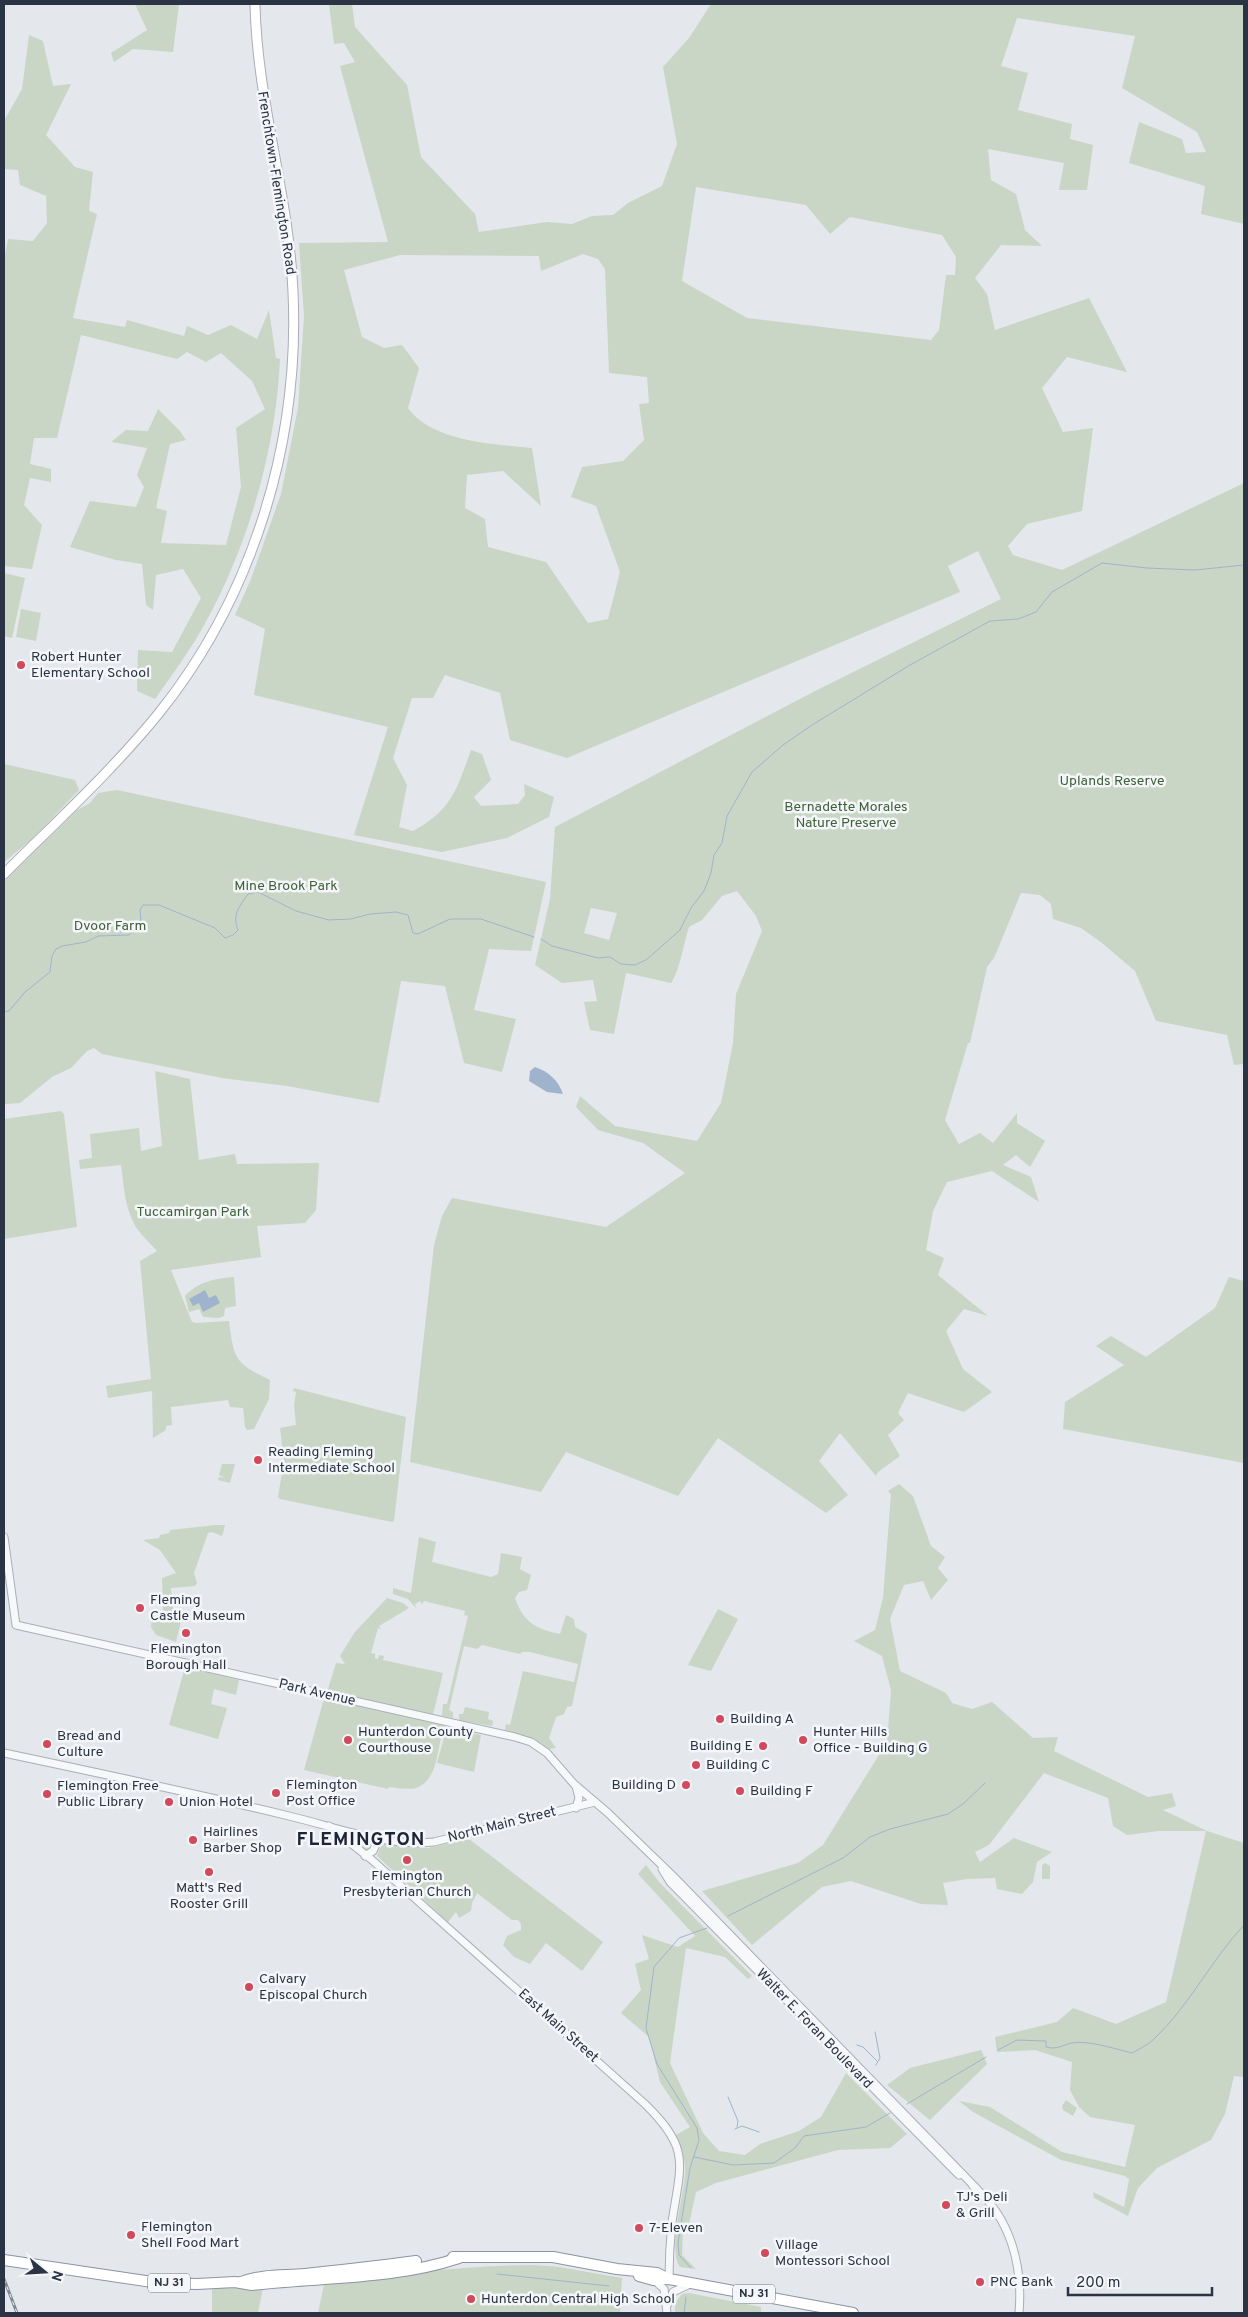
<svg xmlns="http://www.w3.org/2000/svg" width="1248" height="2317" font-family="Overpass,sans-serif">
  <rect width="100%" height="100%" fill="#e4e7ec"/>
  <g fill="#c9d6c5" fill-rule="evenodd">
    <polygon points="135,4 179,4 173,52 133,49 114,62 111,53 147,30"/>
    <path d="M329,4h23l3,23 52,58 14,72 54,57 4,18 68,-10 25,2 20,-8 21,-1 15,-12 34,-17 15,-42 -14,-77 26,-29 22,-34h533v220l-43,-10 4,-28 -76,-23 10,-41 43,17 4,14 20,-1 -9,-20 -75,-44 13,-52 -118,-18 -16,48 27,7 -10,37 54,14 -2,15 23,6 -6,45h-28l5,-27 -76,-14 3,31 25,14 9,36 17,16 -41,-1 -26,33 12,16 8,36 94,-32 38,74 -60,-15 -25,31 21,44 30,-4 -11,83 -55,13 -19,22 5,9 49,15 182,-87v581l-10,1 -7,-30 -71,-14 -21,-50 -33,-28 -21,-15 -28,-9 -2,-15 -11,-9 -19,-2 -27,65 -7,9 -17,76h-2l-23,77 14,24 21,-11 13,10 24,-30v10l28,18 -15,26 -14,-12 -13,10 28,12 8,25 -47,-31 -45,11 -14,29 -7,39 18,8 -6,17 50,41 -24,-7 -18,22 17,38 29,23 -28,20 -56,-19 -10,20 6,7 -16,15 12,21 -22,16 -2,4 -36,-43 -21,28 29,34 -22,18 -108,-75 -40,58 -112,-44 -25,40 -131,-30 24,-217 8,-29 10,-18 154,29 79,-54 -42,-30 -45,-13 -22,-23 4,-11 35,30 82,15 24,-38 12,-60 3,-49 26,-63 -6,-15 -19,-25 -15,5 -20,24 -13,7c-5,15 -10,46 -18,56l-45,-10 -12,61 -24,-4 -6,-28 13,-1 -4,-21 -31,3 -27,-18 15,-66 5,-72 266,-139 180,-89 -23,-48 -30,15 12,26 -393,166 -57,-18 -10,-47 -55,-18 -12,23h-21l-19,60 14,27 -8,42 14,4c39,-21 44,-42 58,-81l11,4 9,26 -17,17 7,9 37,-2 7,-9 -1,-11 30,13 -5,20 -42,21 -65,14 -88,-17 34,-108 -134,-32 11,-66 -30,-14 16,-36 30,-85 17,-86 6,-92 -5,-73 89,-1 -48,-176 15,-4 -11,-19 -10,1zM696,187l110,18 24,29 20,-17 92,18 14,22 -1,18h-9l-7,55 -8,10 -184,-22 -65,-37zM583,254l15,5 7,10 4,104 38,4 2,26 -10,1 5,36 -21,21 -41,6 -11,30 25,9 24,66 -12,47 -20,4 -42,-61 -58,-15 -3,-28 -20,-11 2,-33 36,-4 38,35 -9,-58c-38,-4 -100,-6 -124,-40l11,-40 -17,-23 -18,3 -22,-11 -18,-67 56,-15 139,1 2,15zM591,908l26,5 -8,27 -25,-7z"/>
    <path d="M29,35l14,6 10,45 18,-2 -25,51 29,32 18,5 -4,39 8,3 -24,104 52,9 2,-7 57,16 3,-10 21,9 23,-10 26,14 12,-29 7,48 4,1c-4,94 -35,199 -84,280 -13,21 -27,40 -41,60l-18,-8 1,-41 34,2 29,-54 -18,-29 -27,6 -3,35 -7,-5 -4,-41 -26,-4 -46,-13 20,-46 46,6 8,-20 -7,-12 10,-27 -36,-6 15,-12 22,1 10,-22 22,22 6,9 -16,4 -14,64 11,3 -6,32 65,2 15,-58 -5,-59 29,-19 -13,-28 -31,-28 -15,9 -19,-10 -10,7 -96,-24 -24,103h-23l-4,26 21,5v13l-21,-4 -6,27 18,20 -10,44 -28,-3v-307l4,-20 25,2 14,-18 -1,-27 -26,-11 -2,-15 -14,-1v-48l18,-32z"/>
    <polygon points="4,573 25,578 12,638 4,636"/>
    <polygon points="21,609 41,613 36,641 16,637"/>
    <polygon points="4,764 75,780 79,790 31,840 4,862"/>
    <polygon points="117,790 546,882 531,951 489,949 474,1010 516,1019 502,1072 464,1063 445,986 401,981 379,1103 287,1086 222,1078 102,1054 94,1048 87,1051 71,1068 52,1077 20,1103 4,1104 4,882 77,810 90,803 98,793"/>
    <path d="M155,1071l35,8 9,81 36,-6 2,10 82,-1 -3,47 -11,13 -48,3 4,31 -90,13 21,52 4,1 33,-2c5,39 6,42 41,59l-1,19 -15,30 -7,1 -2,-3 -2,-19 -13,-1 -2,-7 -57,7 1,18 -6,1v4l-13,8 -1,-47 -44,7 -2,-12 45,-7 -11,-118 17,-10c-6,-7 -13,-13 -19,-21 -13,-19 -14,-43 -17,-65l-41,4 -1,-9 13,-2 -2,-24 49,-6 2,23 21,-5z"/>
    <polygon points="61,1111 64,1114 77,1227 4,1239 4,1119"/>
    <path d="M234,1277l2,29 -11,2 -1,8 -5,2 -16,-1 -4,-8 -10,3 -4,-16c12,-14 32,-18 49,-19z"/>
    <polygon points="1229,1277 1244,1281 1244,1463 1063,1429 1065,1402 1124,1365 1096,1346 1111,1336 1146,1357 1215,1308"/>
    <polygon points="294,1388 406,1417 394,1521 392,1522 280,1499 278,1497 284,1460 280,1428 296,1425 294,1405 296,1392 293,1391"/>
    <polygon points="222,1464 235,1464 230,1483 218,1480 219,1477 225,1478 219,1475"/>
    <polygon points="899,1484 913,1496 931,1546 945,1557 938,1568 948,1580 931,1600 923,1581 904,1585 890,1619 900,1671 946,1693 952,1703 972,1709 992,1702 1033,1738 1058,1737 1054,1751 1148,1797 1172,1793 1176,1806 1163,1810 1207,1831 1244,1843 1244,2077 1234,2076 1225,2114 1211,2140 1157,2168 1138,2188 1128,2216 1094,2198 1093,2192 1124,2207 1129,2179 1125,2176 1061,2160 973,2112 959,2101 990,2107 1062,2152 1125,2167 1135,2125 1090,2117 1079,2107 1070,2090 1072,2062 1035,2050 997,2052 995,2037 1057,2022 1073,2008 1116,2024 1166,2002 1206,1831 1159,1831 1127,1835 1113,1826 1108,1798 1044,1773 989,1845 975,1852 980,1862 1014,1838 1052,1852 1037,1862 1033,1882 1022,1894 997,1889 995,1878 967,1879 943,1883 948,1905 921,1904 851,1881 822,1887 752,1945 702,1891 798,1863 823,1845 887,1742 891,1690 882,1656 854,1641 875,1630 883,1598 891,1494 888,1491"/>
    <polygon points="216,1525 225,1525 222,1536 212,1532 208,1533 194,1573 197,1583 195,1586 171,1588 173,1608 188,1614 183,1613 176,1642 156,1635 151,1627 152,1617 163,1614 162,1578 176,1573 160,1550 143,1540 159,1538 160,1535 169,1533 170,1530"/>
    <path d="M419,1537l17,5 -4,20 59,15 7,-3 3,-21 21,4 -2,12 11,6 -4,15 -8,2 -4,6c8,24 21,31 45,36l6,-19 8,4 1,8 12,7 -15,72 -5,1 -3,7 -8,3 -7,21 7,10 -7,1 -14,-10 -30,-9 1,-6 4,1 13,-54 51,11 4,-18 -48,-12h-8l-2,2 -38,-9 -5,4 -13,-3 -15,64 4,2v6l-11,-2 1,-12h4l21,-88 -4,-1 1,-4 -41,-10 -2,3 -2,-3 -5,3 1,4 -8,-9 -15,-5v-6l18,5z"/>
    <polygon points="387,1598 403,1603 409,1608 379,1626 381,1629 378,1628 371,1653 375,1654 375,1658 378,1659 379,1655 384,1656 383,1660 443,1673 433,1715 332,1692 328,1689 336,1663 345,1664 340,1656 355,1632"/>
    <polygon points="718,1609 738,1619 711,1671 688,1665"/>
    <polygon points="185,1667 239,1680 236,1695 214,1689 211,1704 227,1708 218,1739 169,1725"/>
    <path d="M327,1699l116,26 1,2c-7,19 -5,53 -28,61 -7,2 -19,0 -27,-1l-1,2 -84,-19 19,-68z"/>
    <polygon points="465,1707 489,1712 488,1719 493,1721 492,1726 459,1720 459,1714 463,1714"/>
    <polygon points="447,1727 481,1735 474,1772 437,1763"/>
    <polygon points="357,1837 373,1840 370,1849 364,1852 355,1839"/>
    <polygon points="469,1839 603,1942 582,1971 546,1943 530,1964 514,1957 503,1945 507,1936 521,1930 521,1924 518,1920 512,1920 477,1893 472,1903 471,1911 459,1918 456,1912 448,1922 377,1856 380,1848 384,1844 428,1848"/>
    <polygon points="1045,1863 1050,1866 1050,1879 1042,1879 1042,1865"/>
    <path d="M646,1865l13,17 93,94 -4,3 -23,-22 -39,-9 -16,115 33,70 16,18 26,4 15,-11 39,-13 22,-14 25,-44 61,61 -17,14 -52,2 -122,33 -20,9 -7,32 -6,7 -1,24 14,14 -16,-2c-14,-20 7,-77 5,-101 -1,-10 -6,-21 -9,-31l14,-8 -30,-45 -11,-45 -28,-24 20,-23 -6,-26 14,-5 -7,-24 36,12 17,-11 -57,-62z"/>
    <polygon points="981,2050 987,2064 930,2120 887,2085 910,2068"/>
    <polygon points="1066,2100 1077,2108 1073,2116 1063,2110 1062,2106"/>
    <path d="M533,2265l26,2 63,11 -2,35h-302l6,-28c72,-12 136,-19 209,-20z"/>
    <polygon points="212,2284 263,2288 258,2313 212,2313"/>
    <polygon points="689,2293 761,2307 761,2313 675,2313 675,2303 682,2294"/>
  </g>
  <g fill="#9fb4cc">
    <path d="M535,1067c14,5 23,13 28,27l-16,-2 -18,-11 1,-10z"/>
    <polygon points="205,1290 209,1298 216,1295 220,1303 203,1312 199,1303 193,1306 189,1299"/>
  </g>
  <g fill="none" stroke-linecap="round" stroke-linejoin="round">
    <g stroke="#9fb4cc" stroke-width="1">
      <polyline points="541,939 552,946 598,958 610,957 621,964 635,965 646,960 680,930 691,908 704,891 711,873 714,855 722,843 727,816 752,772 783,745 812,725 910,665 990,621 1018,619 1036,612 1052,592 1102,563 1147,568 1195,570 1244,565"/>
      <path d="M4,1012l5,-1 16,-19 25,-20 2,-16 4,-7 6,-3 24,-4 12,-6 31,-1 12,-13 -1,-12 3,-5h16l56,23 10,10 8,-3 5,-5c-6,-15 1,-23 10,-36l10,-2 38,19 33,9 22,-1 19,-5 26,-2 12,3 5,18 5,1 32,-15h31l53,18"/>
      <polyline points="393,1732 414,1729"/>
      <polyline points="728,1916 843,1858 870,1837 890,1829 948,1814 963,1804 985,1783"/>
      <polyline points="875,2032 880,2058 876,2065"/>
      <polyline points="857,2045 863,2047 877,2061"/>
      <path d="M998,2050l19,-10 29,1v6c11,3 16,-2 26,-4 17,-3 43,6 60,10 7,-4 16,-8 22,-14 36,-34 57,-79 90,-114"/>
      <polyline points="728,2097 738,2121 737,2127"/>
      <polyline points="907,2104 986,2057"/>
      <polyline points="735,2129 742,2126 759,2132"/>
      <polyline points="694,2157 733,2165 774,2163 795,2148 804,2136 866,2127 890,2113"/>
      <polyline points="691,2268 679,2255 678,2243 690,2168 699,2140 697,2128 657,2064 646,2028 654,1967 679,1938 707,1928"/>
      <polyline points="497,2274 609,2286"/>
      <polyline points="684,2313 686,2297"/>
    </g>
    <defs>
      <g id="tertiary">
        <polyline points="4,1537 16,1625 515,1737 531,1742 547,1753 574,1784 608,1813 674,1877 977,2189"/>
        <path d="M4,1753c95,20 190,40 285,63 47,11 96,31 145,26l161,-40"/>
        <polyline points="576,1808 579,1798 576,1786"/>
        <path d="M329,1826l43,34 273,244c46,45 36,59 27,118 -2,19 -3,38 -3,57"/>
        <polyline points="365,1856 373,1851 379,1838"/>
        <polyline points="662,1869 670,1882 959,2175"/>
        <path d="M973,2186c38,32 50,80 46,127"/>
        <polyline points="654,2280 664,2289 667,2313"/>
        <polyline points="668,2304 673,2292 692,2283"/>
      </g>
      <path id="secondary" d="M4,874c52,-52 108,-103 155,-161 94,-117 141,-271 134,-421 -4,-97 -36,-190 -38,-288"/>
      <g id="trunk">
        <polyline points="453,2257 553,2257 617,2269 657,2273 669,2279"/>
        <path d="M4,2260l155,23 38,1 38,-2 17,3c68,-8 141,-5 207,-27"/>
        <polyline points="639,2276 653,2280 669,2279 853,2313"/>
        <path d="M241,2282c21,-8 42,-6 64,-8 37,-4 74,-8 111,-13"/>
      </g>
    </defs>
    <use href="#tertiary" stroke="#a9aeb7" stroke-width="9"/>
    <use href="#secondary" stroke="#a9aeb7" stroke-width="11"/>
    <use href="#trunk" stroke="#8b94a3" stroke-width="12"/>
    <use href="#tertiary" stroke="#f7f8fa" stroke-width="7"/>
    <use href="#secondary" stroke="#fff" stroke-width="9"/>
    <use href="#trunk" stroke="#fff" stroke-width="10"/>
    <defs>
      <polyline id="rail" points="4,2279 17,2313"/>
    </defs>
    <use href="#rail" stroke="#7d8696" stroke-width="3"/>
    <use href="#rail" stroke="#f4f6f9" stroke-width="1" stroke-dasharray="4" stroke-linecap="butt"/>
  </g>
  <g fill="#d1495b" stroke="#f4f6f9" stroke-width="2">
    <circle cx="21" cy="665" r="5"/>
    <circle cx="258" cy="1460" r="5"/>
    <circle cx="140" cy="1608" r="5"/>
    <circle cx="186" cy="1633" r="5"/>
    <circle cx="720" cy="1719" r="5"/>
    <circle cx="348" cy="1740" r="5"/>
    <circle cx="803" cy="1740" r="5"/>
    <circle cx="47" cy="1744" r="5"/>
    <circle cx="763" cy="1746" r="5"/>
    <circle cx="696" cy="1765" r="5"/>
    <circle cx="686" cy="1785" r="5"/>
    <circle cx="740" cy="1791" r="5"/>
    <circle cx="276" cy="1793" r="5"/>
    <circle cx="47" cy="1794" r="5"/>
    <circle cx="169" cy="1802" r="5"/>
    <circle cx="193" cy="1840" r="5"/>
    <circle cx="407" cy="1860" r="5"/>
    <circle cx="209" cy="1872" r="5"/>
    <circle cx="249" cy="1987" r="5"/>
    <circle cx="946" cy="2205" r="5"/>
    <circle cx="639" cy="2228" r="5"/>
    <circle cx="131" cy="2235" r="5"/>
    <circle cx="765" cy="2253" r="5"/>
    <circle cx="980" cy="2282" r="5"/>
    <circle cx="471" cy="2299" r="5"/>
  </g>
  <g text-anchor="middle" dominant-baseline="central" stroke-width="5" stroke-linejoin="round" paint-order="stroke">
    <g fill="#f4f6f9" stroke="#676e7b" stroke-width="1">
      <rect x="148" y="2273.5" width="42" height="19" rx="4"/>
      <rect x="733" y="2284.5" width="42" height="19" rx="4"/>
    </g>
    <g font-size="12" font-weight="bold" fill="#2b3445">
      <text x="169" y="2283">NJ 31</text>
      <text x="754" y="2294">NJ 31</text>
    </g>
    <g font-size="14" fill="#2b3445" stroke="#f4f6f9">
      <text transform="translate(276 183) rotate(81)">Frenchtown-Flemington Road</text>
      <text transform="translate(317 1693) rotate(13)">Park Avenue</text>
      <text transform="translate(502 1825) rotate(-14)">North Main Street</text>
      <text transform="translate(558 2026) rotate(42)">East Main Street</text>
      <text transform="translate(814 2029) rotate(46)">Walter E. Foran Boulevard</text>
    </g>
    <g font-size="14" fill="#2b3445" stroke="#f4f6f9" text-anchor="start">
      <text x="31" y="657">Robert Hunter<tspan x="31" dy="16">Elementary School</tspan></text>
      <text x="268" y="1452">Reading Fleming<tspan x="268" dy="16">Intermediate School</tspan></text>
      <text x="150" y="1600">Fleming<tspan x="150" dy="16">Castle Museum</tspan></text>
      <text x="186" y="1649" text-anchor="middle">Flemington<tspan x="186" dy="16">Borough Hall</tspan></text>
      <text x="730" y="1719">Building A</text>
      <text x="358" y="1732">Hunterdon County<tspan x="358" dy="16">Courthouse</tspan></text>
      <text x="813" y="1732">Hunter Hills<tspan x="813" dy="16">Office - Building G</tspan></text>
      <text x="57" y="1736">Bread and<tspan x="57" dy="16">Culture</tspan></text>
      <text x="753" y="1746" text-anchor="end">Building E</text>
      <text x="706" y="1765">Building C</text>
      <text x="286" y="1785">Flemington<tspan x="286" dy="16">Post Office</tspan></text>
      <text x="676" y="1785" text-anchor="end">Building D</text>
      <text x="57" y="1786">Flemington Free<tspan x="57" dy="16">Public Library</tspan></text>
      <text x="750" y="1791">Building F</text>
      <text x="179" y="1802">Union Hotel</text>
      <text x="203" y="1832">Hairlines<tspan x="203" dy="16">Barber Shop</tspan></text>
      <text x="407" y="1876" text-anchor="middle">Flemington<tspan x="407" dy="16">Presbyterian Church</tspan></text>
      <text x="209" y="1888" text-anchor="middle">Matt's Red<tspan x="209" dy="16">Rooster Grill</tspan></text>
      <text x="259" y="1979">Calvary<tspan x="259" dy="16">Episcopal Church</tspan></text>
      <text x="956" y="2197">TJ's Deli<tspan x="956" dy="16">&amp; Grill</tspan></text>
      <text x="141" y="2227">Flemington<tspan x="141" dy="16">Shell Food Mart</tspan></text>
      <text x="649" y="2228">7-Eleven</text>
      <text x="775" y="2245">Village<tspan x="775" dy="16">Montessori School</tspan></text>
      <text x="990" y="2282">PNC Bank</text>
      <text x="481" y="2299">Hunterdon Central High School</text>
    </g>
    <g font-size="14" fill="#3f6138" stroke="#f4f6f9">
      <text x="1112" y="781">Uplands Reserve</text>
      <text x="846" y="807">Bernadette Morales<tspan x="846" dy="16">Nature Preserve</tspan></text>
      <text x="286" y="886">Mine Brook Park</text>
      <text x="110" y="926">Dvoor Farm</text>
      <text x="193" y="1212">Tuccamirgan Park</text>
    </g>
    <g font-size="19" font-weight="bold" letter-spacing="1" fill="#1d2536" stroke="#f4f6f9">
      <text x="361" y="1840">FLEMINGTON</text>
    </g>
  </g>
  <rect width="1248" height="2317" fill="none" stroke="#2b3445" stroke-width="10"/>
  <g transform="translate(45 2272) rotate(108)" stroke="#f4f6f9" stroke-width="4" paint-order="stroke">
  <path d="M0-4L9 19L0 12L-9 19Z" fill="#2b3445"/>
  <text y="-8" font-size="14" font-weight="bold" text-anchor="middle" fill="#2b3445">N</text>
  </g>
  <path d="M1068 2287v8h144v-8" fill="none" stroke="#2b3445" stroke-width="2.5"/>
  <text x="1076" y="2287" font-size="15" fill="#2b3445" stroke="#f4f6f9" stroke-width="4" paint-order="stroke">200 m</text>
</svg>
